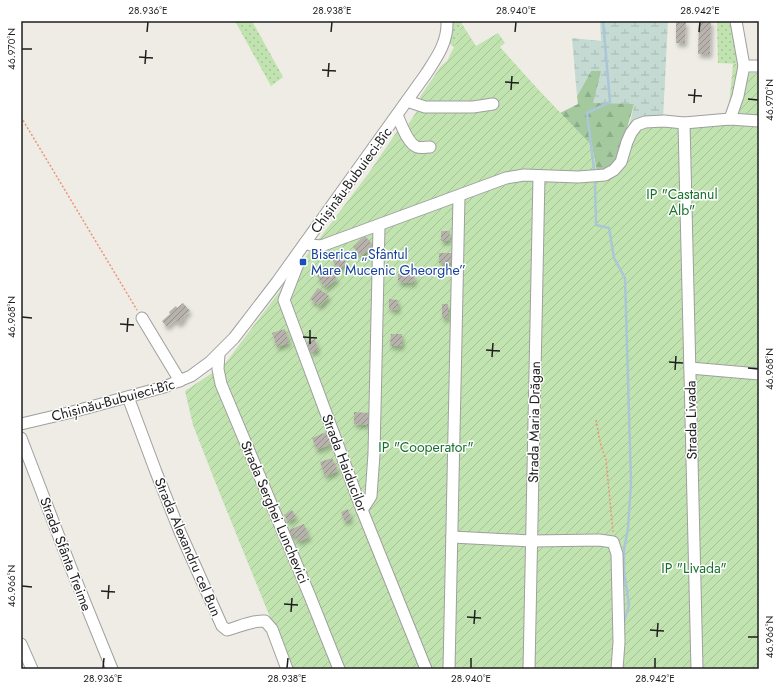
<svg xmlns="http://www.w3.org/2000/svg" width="780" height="690" font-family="Jost,sans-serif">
  <defs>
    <pattern id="grass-dots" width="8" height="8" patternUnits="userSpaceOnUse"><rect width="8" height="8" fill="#c1e3b0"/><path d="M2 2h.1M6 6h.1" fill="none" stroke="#a5c297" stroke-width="1.8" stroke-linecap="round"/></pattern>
    <pattern id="forest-firs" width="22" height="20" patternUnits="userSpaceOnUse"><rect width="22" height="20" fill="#a4c99e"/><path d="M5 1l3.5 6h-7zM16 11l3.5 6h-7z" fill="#8dac88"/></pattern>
    <pattern id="wetland-marsh" width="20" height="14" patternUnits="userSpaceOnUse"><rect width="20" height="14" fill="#c4dad3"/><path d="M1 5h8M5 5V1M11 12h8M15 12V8" fill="none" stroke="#a8bbb5"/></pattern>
    <pattern id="garden-furrows" width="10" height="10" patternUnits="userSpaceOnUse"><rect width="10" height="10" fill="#c1e3b0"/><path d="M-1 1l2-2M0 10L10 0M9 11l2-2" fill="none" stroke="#a5c297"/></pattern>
    <pattern id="building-hatch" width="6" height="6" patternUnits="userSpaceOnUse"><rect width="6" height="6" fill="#b7b2ab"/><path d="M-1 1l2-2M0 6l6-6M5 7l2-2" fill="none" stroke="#94908b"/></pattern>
    <filter id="shadow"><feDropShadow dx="2" dy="4" stdDeviation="2" flood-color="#0004"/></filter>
  </defs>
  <rect width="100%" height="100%" fill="#eeece5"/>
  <g fill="url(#grass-dots)">
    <polygon points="235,21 252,21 283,77 271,86"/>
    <polygon points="452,21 461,21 462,24 454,47 450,44 453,26"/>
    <polygon points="717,21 733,21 740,64 718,63"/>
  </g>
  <polygon fill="url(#forest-firs)" points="591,71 601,71 634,104 617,163 597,172 592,146 560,113 578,104 577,96"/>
  <polygon fill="url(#wetland-marsh)" points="600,21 668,21 663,118 631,119 634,104 593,103 601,71 591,71 577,96 572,38 601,41"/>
  <polygon fill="url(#garden-furrows)" points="462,24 476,46 498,33 505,43 500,47 535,86 592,146 597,172 617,163 631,119 728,116 733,64 740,64 742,73 759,73 759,669 291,669 218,489 193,425 185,391 224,365 368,174 398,130 407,126 423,102 420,97 441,66 447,61 454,47"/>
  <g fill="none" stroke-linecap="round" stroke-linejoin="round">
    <g stroke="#aac6d7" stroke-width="2.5">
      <polyline points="594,169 587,113 610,102 603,21"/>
      <polyline points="595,183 596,225 609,228 614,258 625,278 631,483 628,528 624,550 624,571 629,605 623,625"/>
    </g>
  </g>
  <g fill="url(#building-hatch)" filter="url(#shadow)">
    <polygon points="676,21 686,21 685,43 676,43"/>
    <polygon points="699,21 711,21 710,54 698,54"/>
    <polygon points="441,231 450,231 449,241 441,241"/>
    <polygon points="365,236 373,245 361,256 353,247"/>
    <rect x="439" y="253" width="14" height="10"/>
    <polygon points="340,254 347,264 338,270 332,259"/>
    <polygon points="329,268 337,279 325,288 317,276"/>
    <polygon points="398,274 415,275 414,283 398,282"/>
    <polygon points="318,288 329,296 320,306 310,299"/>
    <polygon points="389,299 398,300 398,310 389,309"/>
    <polygon points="183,303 190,311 184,316 185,318 179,324 175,320 167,327 162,321 170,314 169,312 176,306 177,308"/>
    <rect x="442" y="304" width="6" height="14"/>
    <polygon points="285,329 289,343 277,347 272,333"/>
    <polygon points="391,334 402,334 402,346 390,346"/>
    <polygon points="315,339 318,350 310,352 307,342"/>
    <polygon points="354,412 369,413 368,425 354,424"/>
    <polygon points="326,432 331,444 317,450 312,438"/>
    <polygon points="332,458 338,471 325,476 320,462"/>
    <polygon points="348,509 351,519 345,522 341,512"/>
    <polygon points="292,510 296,517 288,522 284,515"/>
    <polygon points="304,524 309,537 298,542 295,535 292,537 289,530"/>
  </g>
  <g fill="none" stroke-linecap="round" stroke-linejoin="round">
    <defs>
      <g id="minor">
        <polyline points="744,66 759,66"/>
        <polyline points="407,101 425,107 473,107 493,104"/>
        <path d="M397,115c4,9 11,29 20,32 4,1 9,0 13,0"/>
        <polyline points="730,119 738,96 744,66 736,21"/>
        <polyline points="684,123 697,669"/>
        <polyline points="305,243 311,245 321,246 506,178 524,175 578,177 605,175 614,170 621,162 627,142 631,133 637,125 645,122 664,121 684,123 730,119 759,121"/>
        <polyline points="296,256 298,264 284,300 362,510 426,669"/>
        <polyline points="142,318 180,381"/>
        <polyline points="219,354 218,369 221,384 309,594 339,669"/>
        <polyline points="690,368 759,374"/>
        <path d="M128,397l28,75 24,60 42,94 5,4c12,-3 25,-10 38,-9l7,8 15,40"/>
        <path d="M21,424l51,-12 92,-25 27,-11 19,-14 24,-24 43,-56 149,-208c11,-17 22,-32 21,-53"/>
        <polyline points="21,438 71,568 112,669"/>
        <polyline points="362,510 371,496 374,454 379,226"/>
        <polyline points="452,537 531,541 599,540 613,542 617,554 619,642 617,669"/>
        <polyline points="21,644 32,669"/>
        <polyline points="449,669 459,196"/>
        <polyline points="529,669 539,176"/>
      </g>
    </defs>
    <use href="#minor" stroke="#9f9f9f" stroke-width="13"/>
    <g stroke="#eb9579" stroke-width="1.5" stroke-dasharray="2 2" stroke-linecap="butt">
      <polyline points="21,117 137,310"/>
      <polyline points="596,420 600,442 606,460 613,532"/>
    </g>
    <use href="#minor" stroke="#fff" stroke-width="11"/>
  </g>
  <path fill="none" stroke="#1e1e1e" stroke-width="1.5" d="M147,32l1,-10M331,32l1,-10M515,32l1,-10M699,32l1,-10M22,49h10M139,57l14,1M145,64l1,-14M322,70l14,1M328,77l1,-14M505,82l14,1M511,90l1,-14M688,95l14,1M748,99l10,1M694,103l1,-14M22,317l10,1M120,324l14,1M127,332l1,-14M303,337l14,1M310,344v-14M486,350l14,1M492,357l1,-14M669,362l14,1M748,368l10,1M675,370l1,-14M22,586l10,1M101,591l14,1M108,599l1,-14M284,604l14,1M291,612l1,-14M467,617l14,1M474,624l1,-14M650,630l14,1M657,637l1,-14M748,637h10M103,668l1,-10M287,668l1,-10M471,668v-10M655,668v-10"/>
  <rect fill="#1a4fb4" stroke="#fff" stroke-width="1.5" x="299" y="258" width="8" height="8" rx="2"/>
  <g text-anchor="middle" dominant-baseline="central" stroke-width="3" stroke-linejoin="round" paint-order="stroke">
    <g font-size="14" fill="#1e1e1e" stroke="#fff">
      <text transform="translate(351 180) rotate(-54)">Chișinău-Bubuieci-Bîc</text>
      <text transform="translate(113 400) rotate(-15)">Chișinău-Bubuieci-Bîc</text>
      <text transform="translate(691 420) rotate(-91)">Strada Livada</text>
      <text transform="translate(534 422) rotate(-89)">Strada Maria Drăgan</text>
      <text transform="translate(345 463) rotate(69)">Strada Haiducilor</text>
      <text transform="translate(275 512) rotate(67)">Strada Serghei Lunchevici</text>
      <text transform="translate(188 547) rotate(67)">Strada Alexandru cel Bun</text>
      <text transform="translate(66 554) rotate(69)">Strada Sfânta Treime</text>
    </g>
    <g font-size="14" fill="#17712c" stroke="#fff">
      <text x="682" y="194">IP "Castanul<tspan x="682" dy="16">Alb"</tspan></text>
      <text x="426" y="447">IP "Cooperator"</text>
      <text x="694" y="568">IP "Livada"</text>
    </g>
    <g font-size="14" fill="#164399" stroke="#fff" text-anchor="start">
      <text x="311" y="254">Biserica „Sfântul<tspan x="311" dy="16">Mare Mucenic Gheorghe”</tspan></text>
    </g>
  </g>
  <rect width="780" height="690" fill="none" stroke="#ffffff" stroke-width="44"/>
  <rect x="22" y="22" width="736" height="646" fill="none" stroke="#1e1e1e" stroke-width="1.5"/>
  <g font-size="10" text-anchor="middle" fill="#1e1e1e">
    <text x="148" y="14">28.936°E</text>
    <text x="332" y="14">28.938°E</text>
    <text x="516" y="14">28.940°E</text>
    <text x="700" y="14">28.942°E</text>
    <text transform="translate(11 49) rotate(-90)" y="4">46.970°N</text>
    <text transform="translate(769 100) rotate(-90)" y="4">46.970°N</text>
    <text transform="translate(11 317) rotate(-90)" y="4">46.968°N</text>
    <text transform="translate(769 369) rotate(-90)" y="4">46.968°N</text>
    <text transform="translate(11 586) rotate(-90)" y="4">46.966°N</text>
    <text transform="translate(769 637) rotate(-90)" y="4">46.966°N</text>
    <text x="103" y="682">28.936°E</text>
    <text x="287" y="682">28.938°E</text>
    <text x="471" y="682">28.940°E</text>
    <text x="655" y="682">28.942°E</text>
  </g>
</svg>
